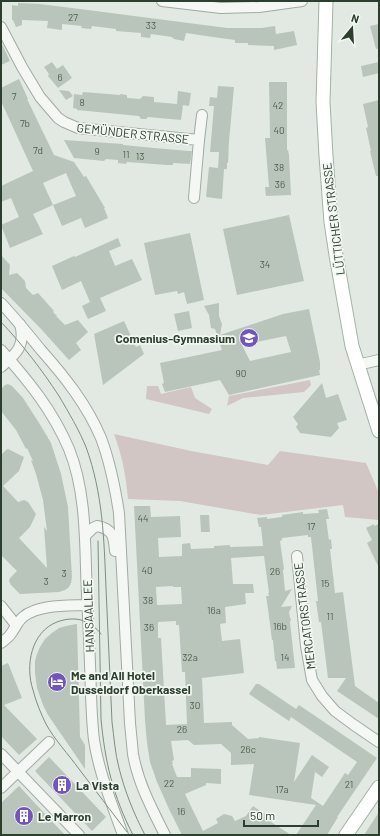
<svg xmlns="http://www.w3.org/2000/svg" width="380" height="836" font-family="Barlow,sans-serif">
  <rect width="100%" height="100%" fill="#e2e8e2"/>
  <g fill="#d1c6c4">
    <polygon points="310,380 311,385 304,392 243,398 227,406 229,396"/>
    <polygon points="147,386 158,386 161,394 191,387 195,398 212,409 209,414 146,399"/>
    <path d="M114,434l77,17 77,14 12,-14 86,12 13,30v27l-34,-3 -2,-12 -82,10 -81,-14 -52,-2c-2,-23 -6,-44 -14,-65z"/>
  </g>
  <g fill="#b9c5ba" fill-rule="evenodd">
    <polygon points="18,3 40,4 80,9 227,28 262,28 275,26 276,34 294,31 297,45 274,50 274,46 248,45 248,43 235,43 235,40 206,36 186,33 184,41 174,39 172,37 151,34 150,38 141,37 141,33 116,31 116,29 92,26 91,29 81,28 82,26 62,24 62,30 47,28 48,21 22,20 22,25 16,27 13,20 12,20 12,5 18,6"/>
    <polygon points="379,24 379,48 376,49 370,26"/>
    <polygon points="1,42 10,61 1,65"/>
    <polygon points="52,62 57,69 63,65 72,78 58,88 48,76 49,74 44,67"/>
    <polygon points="379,62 379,73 363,77 361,66"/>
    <path d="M19,79l9,20h-1l27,56 20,7 10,15 2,-1 19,32h-1l4,10 -23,10 -4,-10 -19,8 -9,-21 -20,9 10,20 -33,14 -9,-23 18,-8 -8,-19 -10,4v-16l32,-15 -32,-70v-13zM66,173l10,23 -23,9 -10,-22z"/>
    <polygon points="269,82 287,82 287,150 288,150 289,155 291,195 266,196 265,187 269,187 265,138 270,138"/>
    <polygon points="218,86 234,87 229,141 228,163 227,163 227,169 224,169 222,199 206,197 209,167 218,168 219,152 210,152 214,106 209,106 210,97 217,98"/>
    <polygon points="59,90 69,91 73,96 66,100"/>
    <polygon points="178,91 191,93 189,106 183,105 181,120 148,117 146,119 141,119 139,116 77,110 77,109 73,108 74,94 82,95 83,92 120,95 120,94 127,95 127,98 140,99 143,96 154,97 154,102 177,104"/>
    <polygon points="379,100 379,176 376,176 370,151 371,151 366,128 368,127 363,104"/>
    <polygon points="64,140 123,144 123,145 154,148 189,151 192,151 190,164 173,163 173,165 167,165 127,162 126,164 118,163 118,160 106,159 104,161 74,158"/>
    <polygon points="289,215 304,281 237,295 223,229"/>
    <polygon points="190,233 204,300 187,304 184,292 178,294 177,291 155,295 144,243"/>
    <polygon points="118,238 121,246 109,251 115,266 132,259 142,280 100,298 106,311 88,319 82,306 90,302 81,281 62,290 52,266 74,256 75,257"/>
    <polygon points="1,255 10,265 9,275 17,273 25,281 26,288 33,295 38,293 54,311 53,312 57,316 56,316 65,325 78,320 88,332 76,343 81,350 69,360 42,330 1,288"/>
    <path d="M219,303v13l3,8 -2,11 63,-21 26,-5 11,53v8h-1l1,5 -91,20 -9,-15 -55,12 -3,-8 2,-1 -4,-20 62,-13 -7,-21 -4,-1 -2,-13 -5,-9zM286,336l5,16 -41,9 -8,-16z"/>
    <polygon points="189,311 192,328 178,331 174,314"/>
    <polygon points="124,321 136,347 140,345 144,354 103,385 94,334"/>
    <polygon points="322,383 326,398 338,394 347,420 337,423 339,428 331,437 300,433 296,427 298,424 293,417"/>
    <polygon points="8,384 12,386 23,398 41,426 51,443 61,474 68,507 72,577 71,583 69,587 65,590 59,592 20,594 11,585 9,581 10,578 17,571 1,555 1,455 6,450 8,449 24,457 19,471 3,486 18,502 24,500 28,502 36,514 30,527 19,538 47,568 44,527 47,531 43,500 36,474 31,460 33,461 27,448 26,449 16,430 1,411 1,389 5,385"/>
    <path d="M134,506h16l1,11 29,-1 1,21 -23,1 1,19 23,-1v-12l8,-1 1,6 23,-1v-2l16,-1v2l33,-1 -2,-19h-2l-2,-9 10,-1v2l15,-2v-2l21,-3v2l16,-1 -1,-3 9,-1 2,10h-3l3,21 2,-1 1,10h-2l5,44 8,-1 12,94 24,17v16l-42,-28 9,-13h-18l-7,-56h-2l-3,-21h2l-7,-64h-3v-2l-26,3v2l-2,1 4,28 -1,1 2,21 7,-2 -11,18 11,-1 -3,6 1,6 1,1 -1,3 5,46 -18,1 -1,-8h-1l-2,-21h-1l-4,-31 -2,-13h3l-1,-3h1l-5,-37 -33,2 2,26h20l1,9h-9l1,11 -21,3 1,16 -6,1 2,17 18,-2 4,34 -42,5 2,45 28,-1v3l16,14 11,-1v-1l41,6 -6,39 18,-27 17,12 -7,10 -7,-5 -4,26 12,8 22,-33 3,2 9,-13 -66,-45 -2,4 -40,-27 7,-10h3l37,25 3,-4 78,53 -40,59h1l-11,18h-31l20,-30 -67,-10 5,-31 -23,1v-12l-10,-9 -27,1 -6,-5 -17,1 3,19 -2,1 1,3h-1l5,13h14v-9l30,1v15l-15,-1v2l-21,9 18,37 15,-8 -2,-4 8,-5 8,2 3,5 11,-5 7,-10 20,13 -2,3 20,13h-109l-13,-26 -12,-27 -7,-20 -3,-19 -2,-23zM173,586v1h8l1,17 -25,1 -1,-18zM176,621v4h3l3,47h3l2,52 -21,1 -5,-87h-3v-16z"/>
    <polygon points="200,515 209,515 210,532 201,532"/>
    <polygon points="374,524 374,526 379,524 379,568 367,543 372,540 366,528"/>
    <polygon points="77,624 80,737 85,745 85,769 48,715 43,705 37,688 35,673 35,661 37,654 40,647 45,639 52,633 59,628 66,626"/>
    <polygon points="8,663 22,698 4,705 37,739 19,755 1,736 1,666"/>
    <polygon points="49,757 106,817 92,831 35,771"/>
    <polygon points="19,786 32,800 65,835 1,835 1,803"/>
    <polygon points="379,812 379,835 364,835"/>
  </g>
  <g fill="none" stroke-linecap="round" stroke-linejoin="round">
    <defs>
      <g id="minor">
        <polyline points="162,1 221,8 259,7 302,1"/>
        <polyline points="1,27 22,67 40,97 58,118 64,122 78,128 199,140 194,198"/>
        <polyline points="199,140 202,115"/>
        <path d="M1,303c14,15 27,31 40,47 24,27 46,55 60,88 9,24 14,49 18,75l11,210c1,10 2,20 3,31 5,29 19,55 32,81"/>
        <path d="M1,350c27,30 52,61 68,99 15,37 16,80 17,119 1,32 3,64 4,96 1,26 1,51 4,76 5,33 18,64 29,95"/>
        <polyline points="357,365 379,360"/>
        <path d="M1,367c15,-13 25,-21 19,-43"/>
        <path d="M85,536l8,-8 4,-2c16,3 17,11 18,25"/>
        <polyline points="297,556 306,646 312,680 322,696 335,711 354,725 379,742"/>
        <polyline points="1,606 16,625"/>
        <path d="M1,643c3,-3 7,-5 9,-8 5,-6 7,-13 13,-18 16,-13 45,-11 65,-12"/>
        <polyline points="1,754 79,835"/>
        <polyline points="1,788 49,742"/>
      </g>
      <g id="major">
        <polyline points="326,1 323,102 326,156 331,222 336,255 352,346 379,431"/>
        <polyline points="346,835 379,787"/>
      </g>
    </defs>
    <use href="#minor" stroke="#a0aba1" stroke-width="12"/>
    <use href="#major" stroke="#a2b3a3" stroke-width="15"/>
    <use href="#minor" stroke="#f4f7f4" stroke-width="10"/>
    <use href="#major" stroke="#fff" stroke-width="13"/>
    <g stroke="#7d907e" stroke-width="1">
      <path d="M1,322c22,23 41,48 58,74 10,17 20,34 27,51 17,47 18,92 20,141 2,45 4,89 6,134 2,15 3,31 7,46 6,24 15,46 26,67"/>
      <path d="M98,541l3,178c4,43 12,77 32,116"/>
      <path d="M101,634c-5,-7 -12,-11 -20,-14 -8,-2 -16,-1 -24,2 -26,10 -32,44 -24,68 3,12 8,24 13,34 8,15 23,31 33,45 16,21 32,42 48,63"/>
    </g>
  </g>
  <defs>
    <symbol id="school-disc" viewBox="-11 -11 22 22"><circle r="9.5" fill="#7256be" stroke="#f1f6f1"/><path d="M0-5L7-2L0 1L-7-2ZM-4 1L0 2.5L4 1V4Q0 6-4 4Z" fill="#fff"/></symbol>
    <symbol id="hotel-disc" viewBox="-11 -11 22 22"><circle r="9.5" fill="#7256be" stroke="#f1f6f1"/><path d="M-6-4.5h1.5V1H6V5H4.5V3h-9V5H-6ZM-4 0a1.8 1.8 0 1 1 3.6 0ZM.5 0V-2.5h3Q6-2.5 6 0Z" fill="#fff"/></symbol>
    <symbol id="building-disc" viewBox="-11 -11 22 22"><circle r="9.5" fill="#7256be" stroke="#f1f6f1"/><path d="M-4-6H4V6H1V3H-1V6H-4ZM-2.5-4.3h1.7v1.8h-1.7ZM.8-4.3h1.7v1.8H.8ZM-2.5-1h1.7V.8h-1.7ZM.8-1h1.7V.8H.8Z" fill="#fff"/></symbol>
  </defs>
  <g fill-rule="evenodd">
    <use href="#school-disc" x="238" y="327" width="22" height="22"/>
    <use href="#hotel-disc" x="46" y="671" width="22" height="22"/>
    <use href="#building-disc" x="51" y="774" width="22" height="22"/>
    <use href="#building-disc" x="13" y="805" width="22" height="22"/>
  </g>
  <g text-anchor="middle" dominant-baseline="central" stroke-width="3.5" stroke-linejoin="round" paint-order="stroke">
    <g font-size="10" fill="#4f6050">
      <text x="73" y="17">27</text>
      <text x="151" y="25">33</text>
      <text x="60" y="77">6</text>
      <text x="14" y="96">7</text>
      <text x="82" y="102">8</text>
      <text x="278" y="105">42</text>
      <text x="25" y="123">7b</text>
      <text x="279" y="130">40</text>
      <text x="38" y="150">7d</text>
      <text x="97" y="151">9</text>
      <text x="126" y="154">11</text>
      <text x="140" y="156">13</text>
      <text x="279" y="167">38</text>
      <text x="280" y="184">36</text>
      <text x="265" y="264">34</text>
      <text x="241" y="373">90</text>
      <text x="143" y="518">44</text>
      <text x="311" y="526">17</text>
      <text x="147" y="570">40</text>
      <text x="275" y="571">26</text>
      <text x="64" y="573">3</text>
      <text x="46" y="581">3</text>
      <text x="325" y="583">15</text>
      <text x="148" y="600">38</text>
      <text x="214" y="610">16a</text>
      <text x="330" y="616">11</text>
      <text x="280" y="626">16b</text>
      <text x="149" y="627">36</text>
      <text x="190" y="657">32a</text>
      <text x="285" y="657">14</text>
      <text x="195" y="705">30</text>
      <text x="182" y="729">26</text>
      <text x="248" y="749">26c</text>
      <text x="169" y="783">22</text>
      <text x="349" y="784">21</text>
      <text x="282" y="789">17a</text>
      <text x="181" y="811">16</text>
    </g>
    <g font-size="12" fill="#2c3e2d" stroke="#f1f6f1">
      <text transform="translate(133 133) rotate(6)">GEMÜNDER STRASSE</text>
      <text transform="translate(333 219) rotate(-97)">LÜTTICHER STRASSE</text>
      <text transform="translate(88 616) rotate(-92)">HANSAALLEE</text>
      <text transform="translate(304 616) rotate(-97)">MERCATORSTRASSE</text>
    </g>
    <g font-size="12" font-weight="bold" fill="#2c3e2d" stroke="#f1f6f1" text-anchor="start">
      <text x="235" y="338" text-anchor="end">Comenius-Gymnasium</text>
      <text x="71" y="675">Me and All Hotel<tspan x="71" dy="14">Dusseldorf Oberkassel</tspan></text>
      <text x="76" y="785">La Vista</text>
      <text x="38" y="816">Le Marron</text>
    </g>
  </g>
  <rect width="380" height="836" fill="none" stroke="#2c3e2d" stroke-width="4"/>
  <g transform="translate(352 28) rotate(18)" stroke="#f1f6f1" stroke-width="3" paint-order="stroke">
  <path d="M0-3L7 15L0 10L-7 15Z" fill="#2c3e2d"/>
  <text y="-6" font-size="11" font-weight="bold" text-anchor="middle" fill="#2c3e2d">N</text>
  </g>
  <path d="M244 820v6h74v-6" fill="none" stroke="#2c3e2d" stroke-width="2"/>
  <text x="250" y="820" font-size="12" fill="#2c3e2d" stroke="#f1f6f1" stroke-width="3" paint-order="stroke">50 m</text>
</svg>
